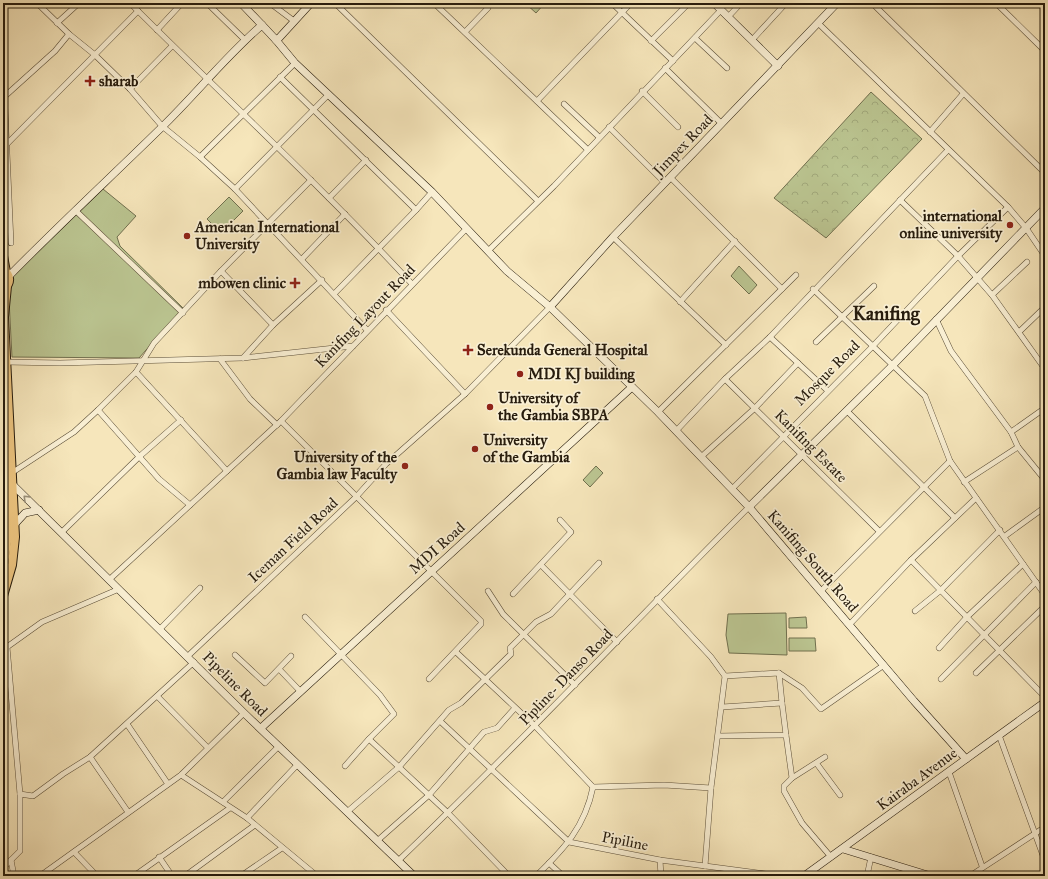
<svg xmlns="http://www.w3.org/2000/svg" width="1048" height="879" font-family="'IM FELL Great Primer',serif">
  <defs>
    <pattern id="forest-crowns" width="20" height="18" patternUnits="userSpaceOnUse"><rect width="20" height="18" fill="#bbc591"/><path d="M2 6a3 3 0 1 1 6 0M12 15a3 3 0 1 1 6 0" fill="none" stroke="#a1a97c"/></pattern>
  </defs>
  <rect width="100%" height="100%" fill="#f6e6bb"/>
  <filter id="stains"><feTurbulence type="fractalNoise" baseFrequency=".005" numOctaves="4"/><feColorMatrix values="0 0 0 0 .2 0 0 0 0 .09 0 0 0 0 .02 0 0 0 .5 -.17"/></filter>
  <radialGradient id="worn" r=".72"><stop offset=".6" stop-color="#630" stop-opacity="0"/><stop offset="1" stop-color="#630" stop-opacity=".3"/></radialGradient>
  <g fill="#bbc591" stroke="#71704f">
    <polygon points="525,3 545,3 536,13"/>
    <polygon points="103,189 136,216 117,237 120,246 183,308 139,358 12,357 8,280"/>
    <polygon points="229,197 243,211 221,233 207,219"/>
    <polygon points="739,266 757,285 749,294 731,276"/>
    <polygon points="596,466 603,473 590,487 583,480"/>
    <polygon points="786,613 787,655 729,653 726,635 728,614"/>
    <polygon points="806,617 807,628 789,628 789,618"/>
    <polygon points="789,638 815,638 816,651 789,651"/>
  </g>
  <polygon fill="url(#forest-crowns)" stroke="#71704f" points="871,92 922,139 826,238 774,198"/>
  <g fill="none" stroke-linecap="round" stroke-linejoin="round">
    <defs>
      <g id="street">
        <polyline points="37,3 69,34"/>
        <path d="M130,3c94,94 191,183 282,281"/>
        <polyline points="207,3 245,40"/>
        <polyline points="270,3 294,21"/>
        <polyline points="335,3 538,201"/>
        <polyline points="434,3 588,150"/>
        <polyline points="612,3 673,61"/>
        <polyline points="872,3 1045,173"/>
        <polyline points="996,3 1045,51"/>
        <polyline points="3,9 9,3"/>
        <polyline points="728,17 741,3"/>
        <polyline points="57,23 79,3"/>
        <polyline points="818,23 1008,207 1026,228 1045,256"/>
        <polyline points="157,30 182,3"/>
        <polyline points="465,32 488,8 482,3"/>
        <polyline points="695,38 727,68"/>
        <polyline points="752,40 786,3"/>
        <polyline points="651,41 689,3"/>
        <polyline points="3,64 11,243"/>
        <polyline points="665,68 722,124"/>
        <polyline points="280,77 416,210"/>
        <polyline points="130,89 172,46"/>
        <polyline points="642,91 678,127"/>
        <polyline points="4,97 55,51 69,34 95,55 130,89 162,126 200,157 235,189 367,330"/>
        <polyline points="537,101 631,3"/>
        <polyline points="564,104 599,137"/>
        <polyline points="609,127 665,183"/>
        <polyline points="930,132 963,94"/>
        <polyline points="3,148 138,11"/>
        <polyline points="200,157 295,63"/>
        <polyline points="670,177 782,289"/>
        <polyline points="235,189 329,94"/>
        <polyline points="329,198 366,160"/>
        <polyline points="900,200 958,256 992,295 1045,369"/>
        <polyline points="75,210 183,313"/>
        <polyline points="613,237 726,345"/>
        <polyline points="489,250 554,186 721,10"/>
        <polyline points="302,259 345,214"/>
        <polyline points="221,271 273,325 243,358"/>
        <polyline points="813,289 925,396 950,461 1045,595"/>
        <polyline points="335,293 416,210 432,192"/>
        <polyline points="992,295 1027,262"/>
        <polyline points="680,302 735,241"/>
        <polyline points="386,310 465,394"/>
        <polyline points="936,319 951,351 1011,432 1018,447 1045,480"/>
        <polyline points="273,325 322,280"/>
        <polyline points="1019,332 1045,307"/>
        <polyline points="770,337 828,391"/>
        <polyline points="816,342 874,286"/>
        <polyline points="220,359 250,399 277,425"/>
        <polyline points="6,362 60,363 243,358 353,346"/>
        <polyline points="136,372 227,471"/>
        <polyline points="725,379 879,531"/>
        <polyline points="98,410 159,479 190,505"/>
        <polyline points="847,411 955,518"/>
        <polyline points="658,412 796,275"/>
        <polyline points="281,421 481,621 481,624 429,679"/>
        <polyline points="676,431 725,379 770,337 948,150"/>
        <polyline points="1011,432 1045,408"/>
        <polyline points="701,457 755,408 798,363"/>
        <polyline points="13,472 74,432 98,410 136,372 154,343 221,271 311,180"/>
        <polyline points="964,482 1018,447"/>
        <polyline points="732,489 872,347 958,256 1008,207"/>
        <polyline points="62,532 140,456 181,420"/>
        <polyline points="1005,536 1045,507"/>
        <polyline points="911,560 1045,697"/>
        <polyline points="541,565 617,642"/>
        <polyline points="110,579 281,421 466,229"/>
        <polyline points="488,591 503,614 575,685"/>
        <polyline points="821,591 950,461"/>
        <polyline points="513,594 571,532 560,520"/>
        <polyline points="657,599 711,657 725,676 711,788 705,866"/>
        <polyline points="915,611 941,590 1000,530"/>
        <polyline points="305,617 380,695 394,714 369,739 345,766"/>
        <polyline points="850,624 911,560 976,498"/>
        <polyline points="160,629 200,588"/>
        <polyline points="939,648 967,617 1023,564"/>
        <polyline points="456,652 535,726 593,787 664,785 711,788"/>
        <polyline points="235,655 265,683 291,656"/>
        <polyline points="188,656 356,497 386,464 465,394 550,307"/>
        <polyline points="279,669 300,691"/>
        <polyline points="779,673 802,688 821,709 884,665"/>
        <polyline points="976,673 1045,606"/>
        <polyline points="941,679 1036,582"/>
        <polyline points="158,697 208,748"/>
        <polyline points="722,707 782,703 779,673 725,676"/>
        <polyline points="440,721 569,842 660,860 781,876"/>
        <polyline points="127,724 168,784"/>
        <polyline points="786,735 792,778 784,786 784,791 802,823 831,857"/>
        <polyline points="999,735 1045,861"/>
        <polyline points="718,736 786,735 782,703"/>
        <polyline points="369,739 448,813 509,876"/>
        <polyline points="90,757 128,812"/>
        <polyline points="817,764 840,795"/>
        <polyline points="949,772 982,866"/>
        <polyline points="181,775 247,818 317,876"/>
        <polyline points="792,778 825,757"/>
        <polyline points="20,794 7,647 42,622 119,589"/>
        <polyline points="223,802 279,746"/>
        <polyline points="347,812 399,767 449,710 461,703 511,654 510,648 536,622 551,614 599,563"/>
        <polyline points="247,818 298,764"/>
        <polyline points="377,841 429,795 484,732 497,728 515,708"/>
        <polyline points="74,852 97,876"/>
        <polyline points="159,857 172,876"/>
        <polyline points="11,860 14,876"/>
        <polyline points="660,860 661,876"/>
        <path d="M398,861c120,-115 234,-237 351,-354"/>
        <polyline points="549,863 563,876"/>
        <polyline points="3,868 20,851 20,794 33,796 63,774 90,757 194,662"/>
        <polyline points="40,876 181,775 244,713"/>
        <polyline points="134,876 230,808"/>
        <polyline points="185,876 255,825"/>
        <polyline points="241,876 282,848"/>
        <path d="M536,876c28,-27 49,-49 57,-89"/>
        <polyline points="867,876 871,857"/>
        <polyline points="970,876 1045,827"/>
      </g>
      <g id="secondary">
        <polyline points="241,3 262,25"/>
        <polyline points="714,3 778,66"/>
        <polyline points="276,40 295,63 432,192 507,271 550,307 658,412 749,507 914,701 966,759"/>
        <path d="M9,276c50,-51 102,-99 153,-149 34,-33 64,-71 100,-102l14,15 3,-2 32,-35"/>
        <polyline points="550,307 613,237 837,3"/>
        <polyline points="14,486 244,713 414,876"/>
        <polyline points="749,507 892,366 1045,208"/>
        <polyline points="14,525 25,513 39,510"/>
        <polyline points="261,728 632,387"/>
        <polyline points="843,849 931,876"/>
        <polyline points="804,876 1045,702"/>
      </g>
      <g id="primary">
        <polyline points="3,256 6,272"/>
        <path d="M3,270c8,5 8,13 1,19"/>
        <polyline points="3,417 8,534 3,573"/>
        <polyline points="3,596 12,565 15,537 4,317 7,286"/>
      </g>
    </defs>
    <use href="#street" stroke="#5b4e38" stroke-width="6"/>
    <use href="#secondary" stroke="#271c0d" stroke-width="8"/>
    <use href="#primary" stroke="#271c0d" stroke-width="10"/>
    <use href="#street" stroke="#f9efd3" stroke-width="5"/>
    <use href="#secondary" stroke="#f9efd3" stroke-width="7"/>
    <use href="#primary" stroke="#ebc37e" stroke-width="8"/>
  </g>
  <defs><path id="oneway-chevron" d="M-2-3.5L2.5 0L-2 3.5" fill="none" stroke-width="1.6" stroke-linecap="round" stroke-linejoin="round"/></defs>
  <use stroke="#9a907a" href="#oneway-chevron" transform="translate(26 498) rotate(-136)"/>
  <g fill="#8f2418" stroke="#f9efd3" stroke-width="1.5">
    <path d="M88 75h4v4h4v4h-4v4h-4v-4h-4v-4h4z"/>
    <circle cx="1010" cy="225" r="4"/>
    <circle cx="187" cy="236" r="4"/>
    <path d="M293 277h4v4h4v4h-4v4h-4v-4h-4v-4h4z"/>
    <path d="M466 344h4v4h4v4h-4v4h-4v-4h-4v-4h4z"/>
    <circle cx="520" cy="374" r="4"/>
    <circle cx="490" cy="407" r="4"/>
    <circle cx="475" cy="449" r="4"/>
    <circle cx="405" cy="466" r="4"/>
  </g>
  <g text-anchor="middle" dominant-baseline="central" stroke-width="3.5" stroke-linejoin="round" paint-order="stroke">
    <g font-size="15" font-weight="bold" fill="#271c0d" stroke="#f9efd3" text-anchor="start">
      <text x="99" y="81">sharab</text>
      <text x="1002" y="216" text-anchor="end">international<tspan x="1002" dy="17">online university</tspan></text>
      <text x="195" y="227">American International<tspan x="195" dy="17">University</tspan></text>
      <text x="286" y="283" text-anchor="end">mbowen clinic</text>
      <text x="477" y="350">Serekunda General Hospital</text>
      <text x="528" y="374">MDI KJ building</text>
      <text x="498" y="398">University of<tspan x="498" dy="17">the Gambia SBPA</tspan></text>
      <text x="483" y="440">University<tspan x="483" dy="17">of the Gambia</tspan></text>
      <text x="397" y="457" text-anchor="end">University of the<tspan x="397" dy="17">Gambia law Faculty</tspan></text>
    </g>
    <g font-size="15" fill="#271c0d" stroke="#f9efd3">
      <text transform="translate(683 145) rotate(-46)">Jimpex Road</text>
      <text transform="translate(365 316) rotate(-46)">Kanifing Layout Road</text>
      <text transform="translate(827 373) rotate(-45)">Mosque Road</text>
      <text transform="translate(811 446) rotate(45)">Kanifing Estate</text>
      <text transform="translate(293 540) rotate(-43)">Iceman Field Road</text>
      <text transform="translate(437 548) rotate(-42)">MDI Road</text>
      <text transform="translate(813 561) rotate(49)">Kanifing South Road</text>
      <text transform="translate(566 677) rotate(-46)">Pipline- Danso Road</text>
      <text transform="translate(235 684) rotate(45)">Pipeline Road</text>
      <text transform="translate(917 779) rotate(-36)">Kairaba Avenue</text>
      <text transform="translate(625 841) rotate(11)">Pipiline</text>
    </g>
    <g font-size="19" font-weight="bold" fill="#271c0d" stroke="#f9efd3">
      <text x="886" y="313">Kanifing</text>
    </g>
  </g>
  <rect width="1048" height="879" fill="none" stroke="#f6e6bb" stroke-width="16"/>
  <rect x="4" y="4" width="1040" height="871" fill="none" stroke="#271c0d" stroke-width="2"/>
  <rect x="8" y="8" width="1032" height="863" fill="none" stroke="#271c0d"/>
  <rect width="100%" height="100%" filter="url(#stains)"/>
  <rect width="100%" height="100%" fill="url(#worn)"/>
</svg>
